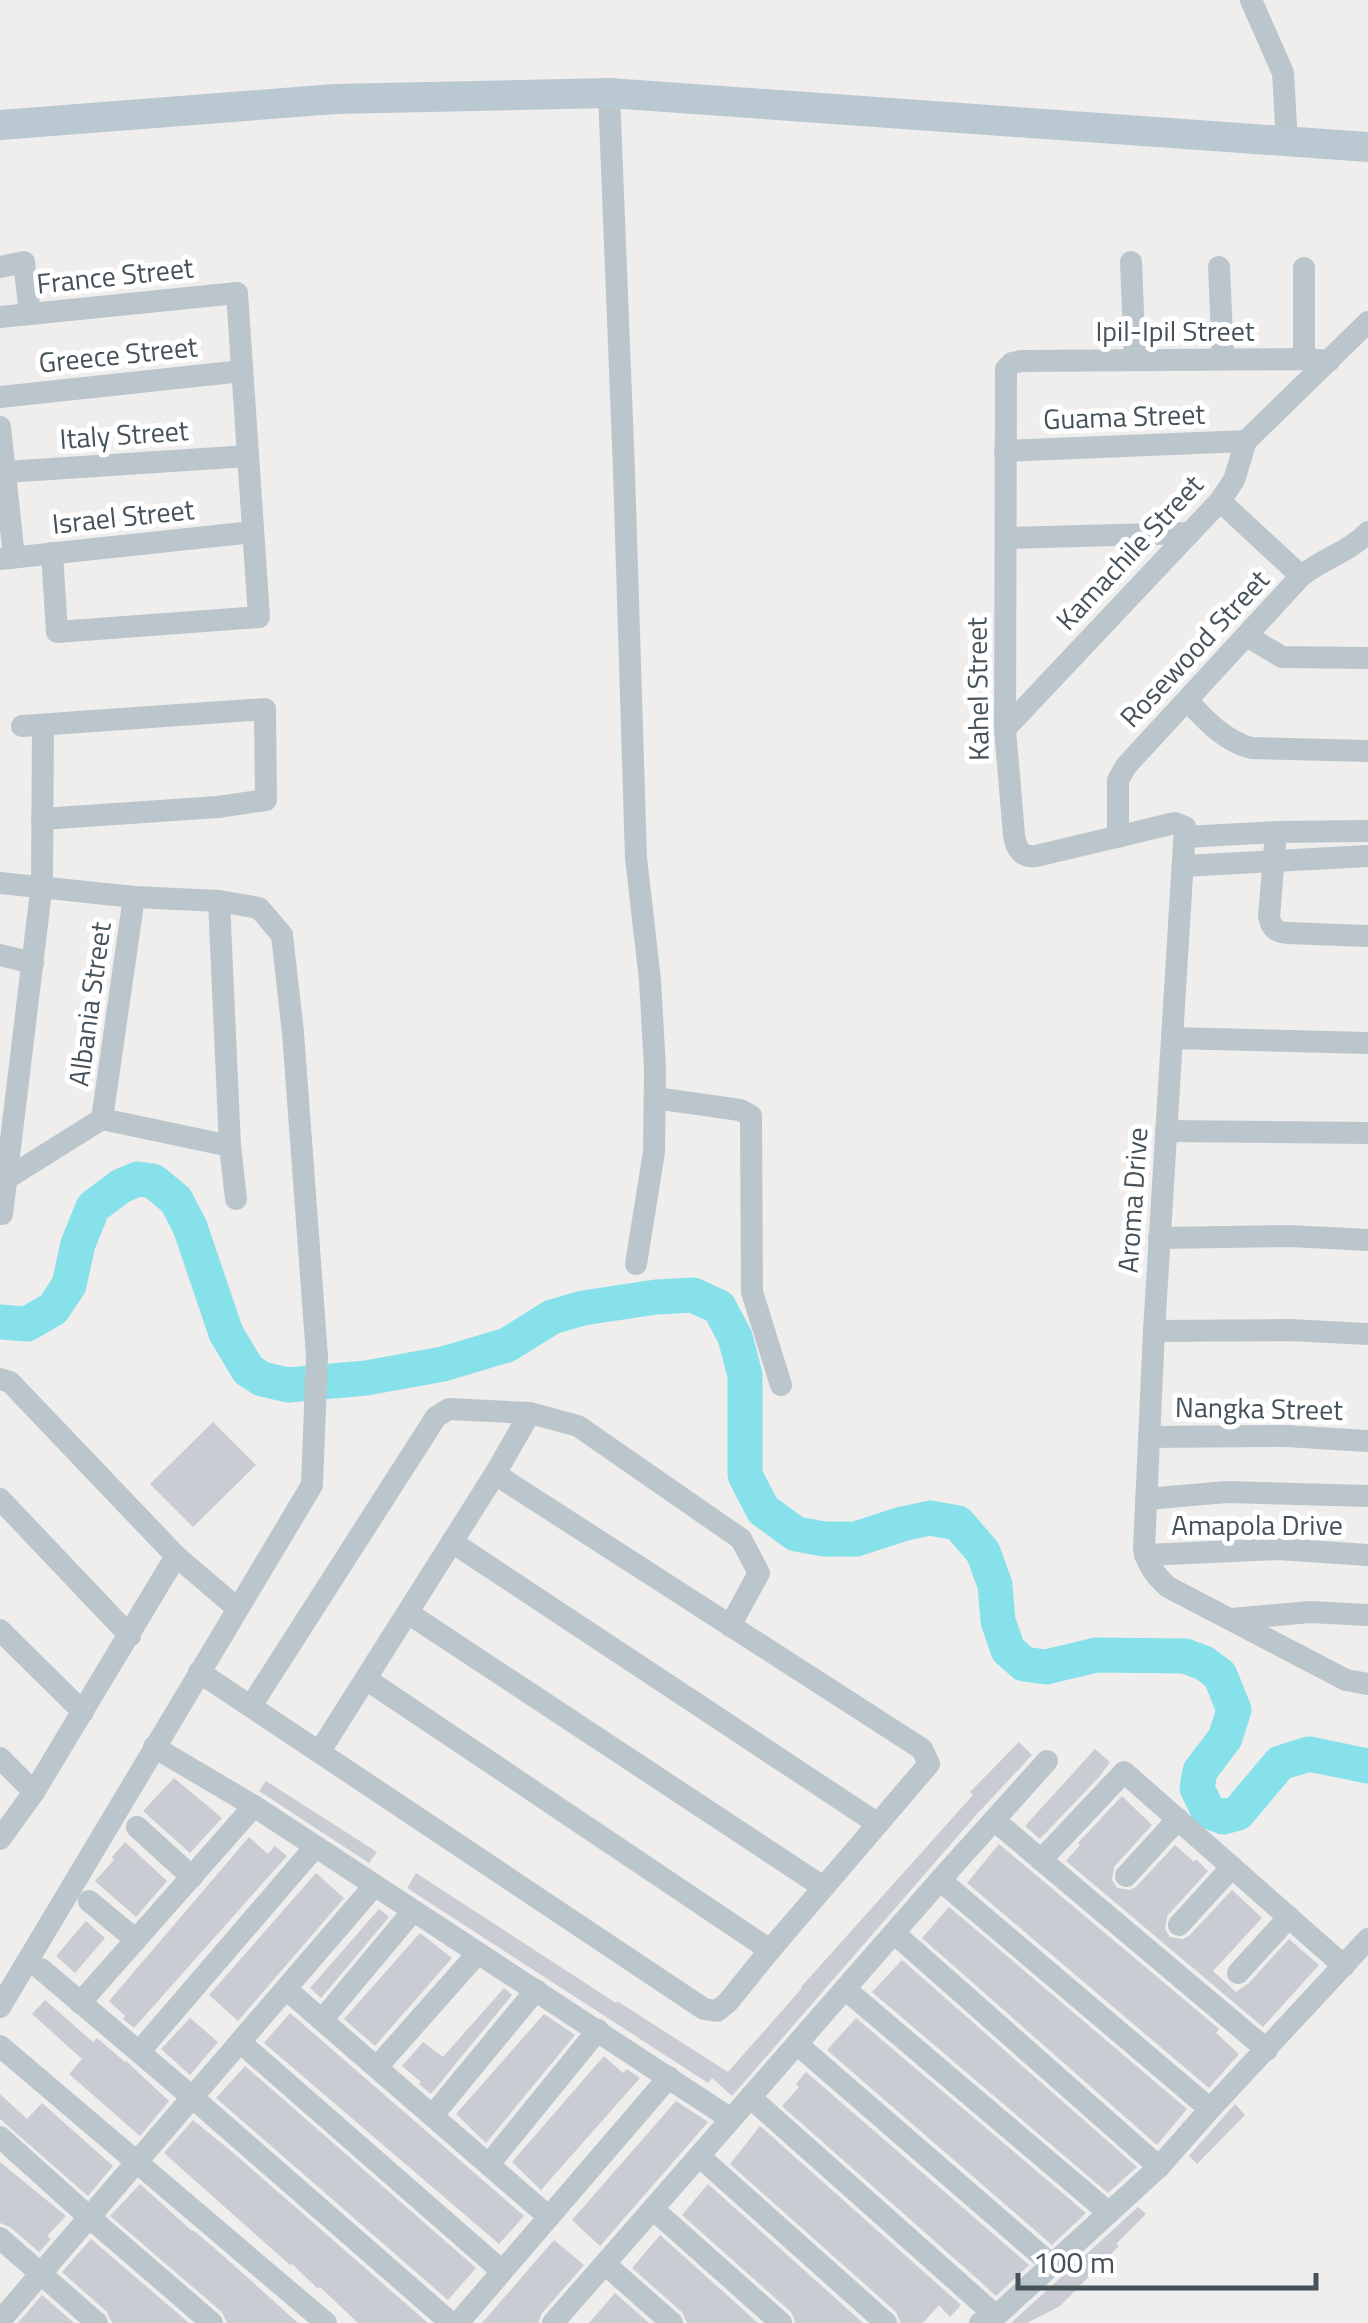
<svg xmlns="http://www.w3.org/2000/svg" width="1368" height="2323" font-family="'Titillium Web',sans-serif">
  <rect width="100%" height="100%" fill="#f0eded"/>
  <g fill="none" stroke-linecap="round" stroke-linejoin="round">
    <polyline stroke="#87e1eb" stroke-width="35" points="0,1322 27,1324 53,1309 69,1285 78,1244 93,1207 121,1186 138,1179 153,1181 176,1200 190,1227 226,1333 248,1370 262,1379 288,1385 366,1378 443,1364 507,1345 552,1317 583,1308 656,1297 693,1295 719,1307 735,1337 745,1375 745,1475 763,1510 796,1534 824,1539 856,1539 902,1524 930,1518 958,1523 983,1552 995,1585 998,1621 1008,1650 1024,1664 1046,1667 1096,1655 1185,1656 1204,1663 1220,1675 1234,1710 1225,1738 1200,1771 1197,1788 1208,1811 1223,1817 1238,1813 1280,1763 1309,1754 1368,1766"/>
  </g>
  <g fill="#c9ccd2">
    <polygon points="213,1422 256,1465 193,1527 150,1484"/>
    <polygon points="1019,1742 1032,1755 977,1814 732,2096 712,2078 708,2083 407,1888 416,1873 616,2003 617,2001 728,2072 802,1988 801,1987 973,1795 970,1792"/>
    <polygon points="1095,1749 1110,1762 1100,1776 1040,1839 1025,1826"/>
    <polygon points="174,1778 222,1818 190,1853 143,1811"/>
    <polygon points="266,1781 377,1852 369,1863 259,1791"/>
    <polygon points="1122,1796 1152,1825 1114,1867 1112,1880 1117,1888 1130,1890 1136,1887 1175,1845 1194,1862 1196,1859 1208,1871 1167,1916 1165,1929 1170,1937 1183,1939 1189,1936 1232,1890 1262,1918 1213,1971 1236,1992 1249,1983 1289,1939 1319,1965 1263,2027 1066,1861 1080,1845 1078,1843"/>
    <polygon points="249,1837 268,1854 275,1846 287,1856 134,2028 123,2019 125,2016 109,2001"/>
    <polygon points="125,1842 167,1881 136,1917 95,1881 114,1860 112,1857"/>
    <polygon points="999,1844 1219,2029 1216,2033 1239,2054 1209,2088 967,1883"/>
    <polygon points="316,1873 344,1898 238,2021 209,1995"/>
    <polygon points="949,1907 1187,2109 1157,2145 922,1938"/>
    <polygon points="379,1909 389,1917 321,1998 310,1988"/>
    <polygon points="86,1921 105,1938 75,1973 56,1956"/>
    <polygon points="420,1933 452,1958 375,2046 344,2019"/>
    <polygon points="902,1960 1137,2167 1108,2193 872,1992"/>
    <polygon points="504,1988 512,1995 431,2094 419,2084 421,2082 402,2066 423,2042 443,2057"/>
    <polygon points="45,2000 93,2042 97,2038 125,2062 126,2061 169,2101 140,2136 69,2074 82,2059 32,2014"/>
    <polygon points="290,2013 524,2216 499,2244 264,2043"/>
    <polygon points="544,2014 575,2035 486,2143 456,2114"/>
    <polygon points="190,2018 218,2042 190,2075 161,2049"/>
    <polygon points="856,2018 1086,2213 1052,2245 827,2050"/>
    <polygon points="604,2056 623,2073 627,2069 640,2078 541,2190 512,2162"/>
    <polygon points="245,2066 476,2268 448,2300 216,2098"/>
    <polygon points="806,2072 1029,2265 996,2296 982,2283 782,2106 799,2087 796,2084"/>
    <polygon points="0,2094 27,2119 42,2103 113,2166 88,2196 0,2119"/>
    <polygon points="676,2101 708,2122 600,2246 572,2220"/>
    <polygon points="1235,2104 1245,2115 1197,2164 1189,2156"/>
    <polygon points="193,2120 231,2151 428,2323 358,2323 320,2287 318,2289 292,2264 290,2265 164,2153"/>
    <polygon points="760,2126 961,2305 950,2317 939,2305 923,2323 901,2323 896,2312 730,2164"/>
    <polygon points="0,2162 66,2216 47,2236 51,2239 39,2252 10,2227 0,2223"/>
    <polygon points="140,2184 192,2231 193,2230 219,2252 298,2323 227,2323 222,2312 110,2216"/>
    <polygon points="708,2184 863,2323 796,2323 791,2312 682,2215"/>
    <polygon points="1138,2207 1146,2214 1116,2244 1119,2246 1060,2306 1027,2323 1011,2323"/>
    <polygon points="660,2235 758,2323 687,2323 682,2312 632,2268"/>
    <polygon points="91,2239 189,2323 112,2323 107,2312 62,2272"/>
    <polygon points="554,2240 584,2265 542,2313 538,2323 482,2323"/>
    <polygon points="615,2293 649,2323 589,2323"/>
    <polygon points="42,2295 74,2323 18,2323"/>
  </g>
  <g fill="none" stroke-linecap="round" stroke-linejoin="round">
    <g stroke="#bbc6cc" stroke-width="22">
      <polyline points="1251,0 1283,73 1287,142"/>
      <polyline points="609,93 624,471 636,858 650,980 655,1069 654,1152 636,1264"/>
      <polyline points="1131,262 1135,360"/>
      <polyline points="0,267 24,262 30,314"/>
      <polyline points="1219,267 1223,359"/>
      <polyline points="1304,268 1304,359"/>
      <polyline points="0,317 237,293 259,617 57,632 52,553"/>
      <path d="M1329,361l-25,-2 -283,2 -9,2 -6,6 -1,360 9,106c2,13 7,23 22,21l139,-33 10,4 -31,504 -10,218c4,17 11,26 24,38l178,93 22,4"/>
      <polyline points="0,397 242,371"/>
      <polyline points="0,427 14,557"/>
      <polyline points="1005,451 1246,441"/>
      <polyline points="5,472 248,456"/>
      <polyline points="1220,501 1301,576"/>
      <polyline points="1006,538 1190,533"/>
      <polyline points="0,559 253,532"/>
      <polyline points="1247,636 1282,657 1368,658"/>
      <path d="M1188,701c18,20 37,40 63,47l117,3"/>
      <polyline points="22,726 265,709 266,800 218,807 42,819"/>
      <polyline points="1005,729 1220,501 1234,480 1246,441 1368,322"/>
      <path d="M1276,832l-7,85c3,12 7,15 19,16l80,3"/>
      <path d="M1118,837v-57l8,-14 175,-190c23,-18 48,-24 67,-44"/>
      <polyline points="1185,837 1276,832 1368,831"/>
      <polyline points="1183,866 1368,856"/>
      <polyline points="0,883 134,897 219,901 259,908 282,935 293,1033 317,1356 312,1485 0,2007"/>
      <polyline points="219,901 230,1146 236,1199"/>
      <polyline points="0,955 33,963"/>
      <polyline points="1172,1038 1368,1043"/>
      <polyline points="655,1098 740,1110 751,1116 752,1292 781,1385"/>
      <polyline points="102,1119 134,897"/>
      <polyline points="1166,1131 1368,1133"/>
      <polyline points="6,1179 102,1119 230,1146"/>
      <polyline points="2,1214 42,883 43,726"/>
      <polyline points="1159,1238 1290,1236 1368,1240"/>
      <polyline points="1154,1331 1289,1330 1368,1334"/>
      <polyline points="0,1379 10,1382 176,1556 237,1608"/>
      <polyline points="1149,1437 1286,1436 1368,1441"/>
      <polyline points="0,1499 130,1636"/>
      <polyline points="1146,1499 1227,1492 1368,1496"/>
      <polyline points="452,1542 878,1824"/>
      <polyline points="1145,1555 1278,1549 1368,1555"/>
      <polyline points="408,1613 823,1887"/>
      <polyline points="1232,1619 1310,1612 1368,1615"/>
      <polyline points="0,1630 83,1712"/>
      <polyline points="199,1672 704,2009 717,2011 728,2002 770,1950 929,1764 922,1749 495,1474"/>
      <polyline points="366,1679 770,1950"/>
      <polyline points="251,1706 436,1417 449,1409 530,1413 578,1426 741,1539 759,1573 730,1626"/>
      <polyline points="154,1747 254,1806 731,2119"/>
      <polyline points="320,1751 495,1474 530,1413"/>
      <polyline points="0,1758 34,1792"/>
      <polyline points="994,1820 1267,2050"/>
      <polyline points="137,1827 192,1877"/>
      <polyline points="0,1839 34,1792 176,1556"/>
      <polyline points="1041,1860 1124,1772 1344,1966"/>
      <polyline points="1126,1876 1178,1819"/>
      <polyline points="940,1880 1210,2109"/>
      <polyline points="89,1901 136,1940"/>
      <polyline points="1179,1925 1232,1867"/>
      <polyline points="894,1933 1159,2167"/>
      <polyline points="41,1969 192,2097 451,2323"/>
      <polyline points="1238,1973 1289,1917"/>
      <polyline points="286,1989 549,2217"/>
      <polyline points="845,1989 1109,2213"/>
      <polyline points="80,2003 254,1806"/>
      <polyline points="322,2020 413,1911"/>
      <polyline points="240,2042 502,2271"/>
      <polyline points="797,2044 1052,2265"/>
      <polyline points="0,2046 326,2323"/>
      <polyline points="139,2052 315,1847"/>
      <polyline points="377,2067 478,1953"/>
      <polyline points="750,2097 996,2316"/>
      <polyline points="433,2115 536,1990"/>
      <polyline points="0,2137 89,2217 212,2323"/>
      <polyline points="699,2156 886,2323"/>
      <polyline points="489,2164 598,2030"/>
      <polyline points="653,2209 781,2323"/>
      <polyline points="0,2238 97,2323"/>
      <polyline points="605,2264 672,2323"/>
      <polyline points="0,2321 374,1886"/>
      <polyline points="458,2323 669,2077"/>
      <polyline points="553,2323 940,1880 1047,1761"/>
      <polyline points="980,2323 996,2316 1159,2167 1210,2109 1368,1939"/>
    </g>
    <polyline stroke="#bac8d1" stroke-width="30" points="0,125 335,99 609,93 1368,147"/>
  </g>
  <g text-anchor="middle" dominant-baseline="central" stroke-width="10" stroke-linejoin="round" paint-order="stroke">
    <g font-size="28" fill="#45525a" stroke="#fff">
      <text transform="translate(115 275) rotate(-6)">France Street</text>
      <text x="1175" y="330">Ipil-Ipil Street</text>
      <text transform="translate(118 354) rotate(-6)">Greece Street</text>
      <text transform="translate(1124 416) rotate(-2)">Guama Street</text>
      <text transform="translate(124 434) rotate(-4)">Italy Street</text>
      <text transform="translate(123 516) rotate(-6)">Israel Street</text>
      <text transform="translate(1129 552) rotate(-47)">Kamachile Street</text>
      <text transform="translate(1194 648) rotate(-47)">Rosewood Street</text>
      <text transform="translate(977 689) rotate(-91)">Kahel Street</text>
      <text transform="translate(89 1004) rotate(-82)">Albania Street</text>
      <text transform="translate(1132 1200) rotate(-86)">Aroma Drive</text>
      <text transform="translate(1259 1408) rotate(1)">Nangka Street</text>
      <text x="1257" y="1524">Amapola Drive</text>
    </g>
  </g>
  <path d="M1018 2273v15h298v-15" fill="none" stroke="#45525a" stroke-width="5"/>
  <text x="1033" y="2273" font-size="30" fill="#45525a" stroke="#ffffff" stroke-width="8" paint-order="stroke">100 m</text>
</svg>
